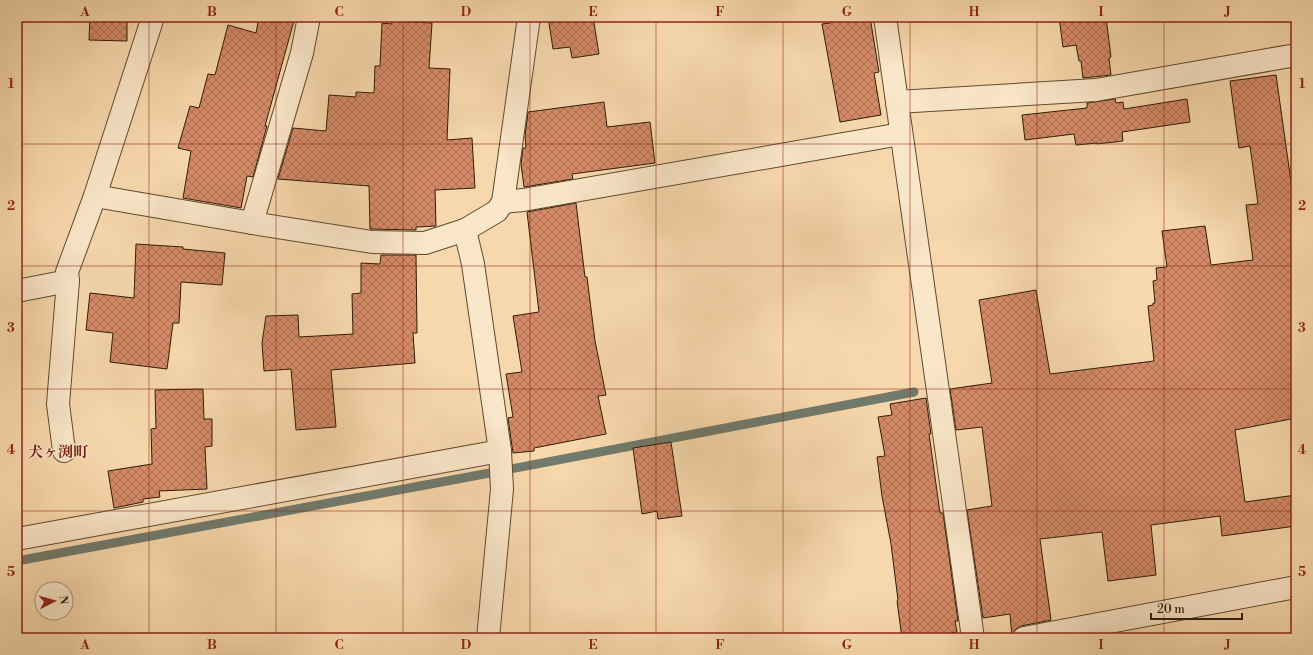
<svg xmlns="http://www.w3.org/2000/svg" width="1313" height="655" font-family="'Libre Bodoni','Noto Serif JP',serif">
  <defs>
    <pattern id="building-cross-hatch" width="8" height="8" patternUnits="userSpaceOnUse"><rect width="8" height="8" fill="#d58a67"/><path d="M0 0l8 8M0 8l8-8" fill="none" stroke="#ad7053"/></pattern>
  </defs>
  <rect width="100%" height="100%" fill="#f7d8ac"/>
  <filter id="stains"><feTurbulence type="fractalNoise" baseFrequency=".005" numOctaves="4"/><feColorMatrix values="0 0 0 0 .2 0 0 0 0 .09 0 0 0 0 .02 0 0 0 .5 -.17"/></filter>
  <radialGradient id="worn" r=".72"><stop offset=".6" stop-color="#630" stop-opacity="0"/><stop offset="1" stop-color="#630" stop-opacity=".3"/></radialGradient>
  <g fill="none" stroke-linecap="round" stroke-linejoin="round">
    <polyline stroke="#717a6c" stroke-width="9" points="17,561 479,475 914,392"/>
  </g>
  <g fill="url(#building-cross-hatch)" stroke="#2d1c04">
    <polygon points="90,17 127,17 127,41 89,40"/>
    <polygon points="259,17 295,17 265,126 267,126 253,177 247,176 241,208 183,198 191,151 178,148 190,106 199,108 208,74 215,75 228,25 256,33"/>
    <polygon points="548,17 593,17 599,54 572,58 570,47 553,49"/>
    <polygon points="829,17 870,17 879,72 874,73 881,115 840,122 822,24 830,23"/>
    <polygon points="1059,17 1106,17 1111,57 1109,58 1111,75 1083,78 1081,61 1079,61 1076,45 1063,47"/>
    <polygon points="391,21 432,23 429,68 450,69 447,140 472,138 475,188 435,190 436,226 416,227 416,230 370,229 369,186 278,179 293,128 326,131 329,95 356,97 356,92 374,93 375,66 380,66 382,23 391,24"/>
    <polygon points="1276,75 1296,217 1296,418 1235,430 1245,502 1296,495 1296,526 1222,536 1220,516 1151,525 1156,575 1108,581 1102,532 1040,539 1051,620 1021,626 1016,629 1012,634 1012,637 1010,614 983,618 967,510 992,506 982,427 956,430 950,389 992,383 979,300 1036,290 1050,374 1154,361 1148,306 1153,305 1153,303 1155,303 1153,281 1157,280 1156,268 1167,267 1162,231 1205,226 1211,265 1253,260 1246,205 1258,204 1250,146 1239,148 1230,81"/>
    <polygon points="1115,99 1116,103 1123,102 1124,109 1187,99 1190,122 1122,132 1123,141 1097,144 1097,143 1076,145 1074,134 1025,140 1022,115 1087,108 1087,103"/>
    <polygon points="604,102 607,127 650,122 655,163 572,174 573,179 524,187 521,164 523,148 526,148 525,136 528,112"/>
    <polygon points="576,203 585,277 587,277 595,341 606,395 598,396 606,434 534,448 534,451 513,453 508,418 513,417 506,374 522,372 513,316 539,312 527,212"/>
    <polygon points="136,244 183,247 183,249 225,253 222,285 181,282 179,323 173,323 167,369 110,362 113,333 86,330 90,293 134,298"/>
    <polygon points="381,255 416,255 417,333 413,333 415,363 331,370 336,427 296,430 291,369 264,371 262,343 266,316 298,315 299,337 353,334 352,294 361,293 361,263 380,264"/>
    <polygon points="203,389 204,419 212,419 212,446 205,447 207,489 159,491 160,497 143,499 143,502 114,508 108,471 152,464 151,429 156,428 155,390"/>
    <polygon points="926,398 931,434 929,434 940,513 943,513 958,621 955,621 957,632 918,638 902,638 897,601 898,600 891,544 882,496 877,457 885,456 878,417 892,415 890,404"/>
    <polygon points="671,442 682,516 658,519 657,511 642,514 633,448"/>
  </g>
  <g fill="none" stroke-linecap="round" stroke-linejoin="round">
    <defs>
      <g id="street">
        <polyline points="885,17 973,638"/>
        <polyline points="897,102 1096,90 1296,55"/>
        <polyline points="95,196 252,223 372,242 425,243 465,230 497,211 503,202 529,17"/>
        <polyline points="503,202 523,200 901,134"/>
        <polyline points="252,223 302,53 309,17"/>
        <polyline points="465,230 473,264 500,451 502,489 488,638"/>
        <polyline points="17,291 68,281"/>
        <polyline points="64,451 58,404 68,281 67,272 95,196 153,17"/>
        <polyline points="17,539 500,451"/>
        <polyline points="1024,638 1296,587"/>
      </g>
    </defs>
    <use href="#street" stroke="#604b2e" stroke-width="24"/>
    <use href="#street" stroke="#fae6c9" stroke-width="22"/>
  </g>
  <path fill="none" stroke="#8f2418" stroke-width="1" stroke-opacity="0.55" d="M149,17v621M276,17v621M403,17v621M530,17v621M656,17v621M783,17v621M910,17v621M1037,17v621M1164,17v621M17,144h1279M17,266h1279M17,389h1279M17,511h1279"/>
  <g text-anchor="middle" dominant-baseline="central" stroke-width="3" stroke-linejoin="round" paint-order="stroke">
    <g font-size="15" font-weight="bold" fill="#7a1f14" stroke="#fae6c9">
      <text x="58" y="452">犬ヶ渕町</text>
    </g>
  </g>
  <rect width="1313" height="655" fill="none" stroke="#f7d8ac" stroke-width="44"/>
  <g transform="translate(54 601) rotate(84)"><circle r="19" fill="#fae6c9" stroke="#a8957a"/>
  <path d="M0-3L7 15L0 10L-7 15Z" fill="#8f2418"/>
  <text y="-6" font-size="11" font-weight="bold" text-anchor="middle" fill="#2d1c04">N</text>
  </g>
  <path d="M1151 613v6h91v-6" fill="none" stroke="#2d1c04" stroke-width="2"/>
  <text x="1157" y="613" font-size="12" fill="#2d1c04" stroke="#fae6c9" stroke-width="3" paint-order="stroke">20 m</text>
  <rect x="22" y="22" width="1269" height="611" fill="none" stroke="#8f2418" stroke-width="1.5"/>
  <g font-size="13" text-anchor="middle" font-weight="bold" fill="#8f2418">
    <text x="85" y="16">A</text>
    <text x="212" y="16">B</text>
    <text x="339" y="16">C</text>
    <text x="466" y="16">D</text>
    <text x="593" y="16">E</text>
    <text x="720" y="16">F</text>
    <text x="847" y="16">G</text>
    <text x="974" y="16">H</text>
    <text x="1101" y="16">I</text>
    <text x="1228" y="16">J</text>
    <text x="11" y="88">1</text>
    <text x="1302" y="88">1</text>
    <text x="11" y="210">2</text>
    <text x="1302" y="210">2</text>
    <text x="11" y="332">3</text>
    <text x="1302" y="332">3</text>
    <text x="11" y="454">4</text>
    <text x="1302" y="454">4</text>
    <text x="11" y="576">5</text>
    <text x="1302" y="576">5</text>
    <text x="85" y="649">A</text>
    <text x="212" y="649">B</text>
    <text x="339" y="649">C</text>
    <text x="466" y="649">D</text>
    <text x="593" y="649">E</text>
    <text x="720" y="649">F</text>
    <text x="847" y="649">G</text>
    <text x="974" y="649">H</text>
    <text x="1101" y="649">I</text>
    <text x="1228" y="649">J</text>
  </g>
  <rect width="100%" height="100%" filter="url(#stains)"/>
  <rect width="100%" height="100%" fill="url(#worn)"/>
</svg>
